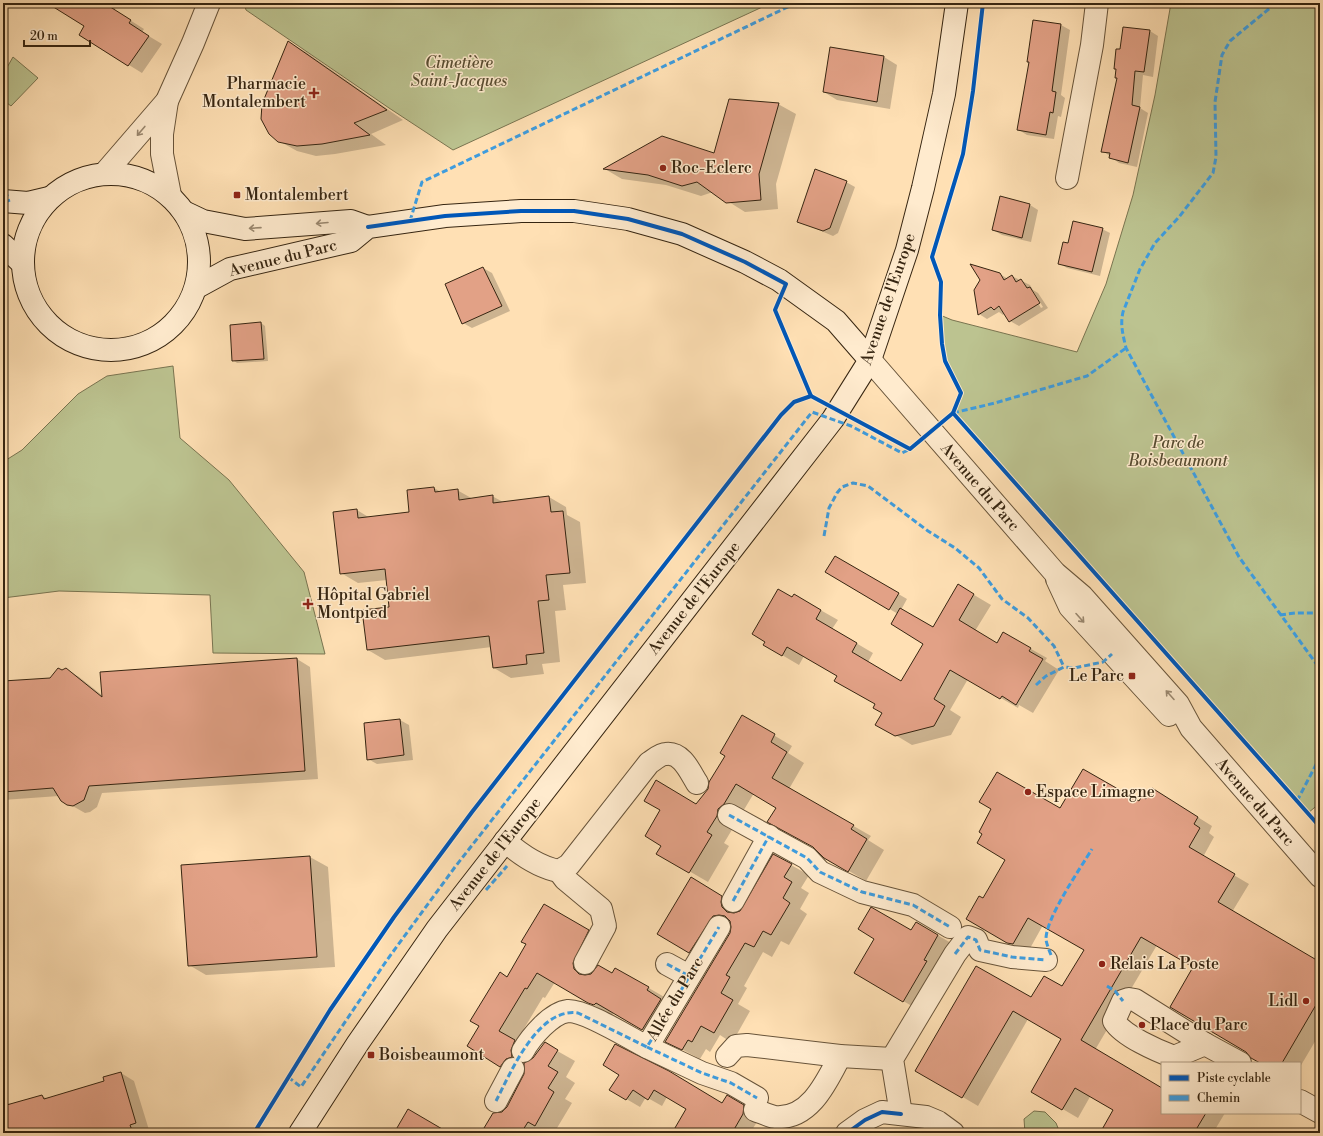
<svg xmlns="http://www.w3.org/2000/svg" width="1323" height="1136" font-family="'Libre Bodoni',serif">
  <rect width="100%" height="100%" fill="#ffe0b4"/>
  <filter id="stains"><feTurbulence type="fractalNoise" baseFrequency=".005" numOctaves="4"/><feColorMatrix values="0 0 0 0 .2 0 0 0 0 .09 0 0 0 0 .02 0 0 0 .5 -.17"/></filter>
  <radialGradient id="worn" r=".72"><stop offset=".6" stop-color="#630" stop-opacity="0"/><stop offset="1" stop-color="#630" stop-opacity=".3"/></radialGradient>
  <g fill="#bcc390" stroke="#797450">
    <polygon points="244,3 771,3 453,150 389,108 246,10"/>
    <polygon points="1171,3 1320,3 1320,803 1308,813 953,413 961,393 945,361 942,344 940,315 952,320 1077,352 1106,284 1133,195 1155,95"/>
    <polygon points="13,57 38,78 11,106 3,100 3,71 5,71"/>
    <polygon points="173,366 180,438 229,480 304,572 325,654 213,653 210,595 59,591 3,598 3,462 22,450 78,394 107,376"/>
    <polygon points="1034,1111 1045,1112 1056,1123 1060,1133 1025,1133 1024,1119"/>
  </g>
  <g fill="#0003" fill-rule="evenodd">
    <polygon points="49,3 116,3 117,4 114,10 144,29 142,32 162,44 142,73 80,35 85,26"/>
    <polygon points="1034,21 1061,25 1070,30 1061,95 1065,98 1061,117 1058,116 1054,139 1027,135 1019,130 1030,62"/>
    <polygon points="1150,31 1158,36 1153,77 1143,75 1140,108 1148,113 1137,167 1119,163 1103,151 1118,79 1116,77 1121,50"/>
    <polygon points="288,42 306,52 403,120 371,134 386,145 335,154 316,156 297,151 279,141"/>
    <polygon points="831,48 884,57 897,65 890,109 837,100 824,92"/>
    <polygon points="778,104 796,114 776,184 778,209 745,212 713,192 701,196 666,185 622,179 605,169 662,137 715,154"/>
    <polygon points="846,182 855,187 838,233 833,236 798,221"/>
    <polygon points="1030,205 1038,210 1031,242 1002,235 993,230"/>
    <polygon points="1102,229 1110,233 1100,276 1067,268 1059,263 1069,244"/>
    <polygon points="483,268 492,273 510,311 472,328 463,323 446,285"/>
    <path d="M1000,274l8,5 4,-3 18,9 3,5 5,3 10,15 -29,18 -9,-5 -5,-8 -2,2 -4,-3 -12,7 -8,-5zM1031,291h2l10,16 -2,1z"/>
    <polygon points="261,323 265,326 268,361 237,363 233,360"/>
    <polygon points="434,488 441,492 457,490 473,499 492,496 503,502 549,497 566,507 567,515 580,522 586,583 563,585 566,610 555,611 560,662 542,664 544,674 511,678 494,668 492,647 385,660 368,650 391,608 387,580 358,583 341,573 357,510 370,518 410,513"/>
    <polygon points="835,557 907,599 901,610 933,628 959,586 991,605 975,631 997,644 1003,633 1047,658 1045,661 1059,670 1033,713 1019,705 1018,708 968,679 950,710 961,717 951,735 912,745 877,724 883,713 876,704 838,676 804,656 799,665 765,645 794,595 838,620 832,629 873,653 868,662 901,682 925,643 898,614 827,572"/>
    <polygon points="297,659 310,667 318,779 102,793 97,807 90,812 85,813 62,800 59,796 3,800 3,682 51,679 66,669 79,677 103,696"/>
    <polygon points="743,717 792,746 788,753 804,763 789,789 871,836 868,840 884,850 866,881 825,857 777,807 754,793 724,843 729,846 708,882 658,853 709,789 726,756"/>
    <polygon points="400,720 409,725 413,760 377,764 368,759"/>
    <polygon points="1167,798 1212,826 1209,833 1214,837 1203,857 1249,884 1232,912 1320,963 1320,1033 1300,1067 1300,1063 1262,1063 1195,967 1157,945 1095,1050 1162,1089 1162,1113 1225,1113 1213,1133 1101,1133 1115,1109 1091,1095 1078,1118 1032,1091 1063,1038 1028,1019 978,1106 917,1070 1032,999 1062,987 1085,949 1043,925 1028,952 1023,951 967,919 1060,810 1140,803"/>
    <polygon points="310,857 328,867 335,967 206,975 189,965 182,866"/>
    <polygon points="791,865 809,875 801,888 809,893 800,909 807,914 789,945 781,941 772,957 763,952 744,986 747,988 738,1004 750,1011 732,1043 720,1035 710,1052 706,1049 700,1059 666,1041 731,934 732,926 707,962 658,934 691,879 739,907 738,913"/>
    <polygon points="544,905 606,941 590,975 613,974 616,969 666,998 661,1040 614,1012 612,1015 607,1013 555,982 545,998 543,997 516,1042 532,1051 527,1063 534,1059 545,1044 575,1061 566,1077 575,1083 565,1099 572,1103 554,1133 546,1131 545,1133 482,1133 508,1107 525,1075 525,1067 518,1076 468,1046 527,944"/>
    <polygon points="917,923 951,943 917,1009 855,973 911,932"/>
    <polygon points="121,1073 134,1081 149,1130 143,1133 3,1133 3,1101 12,1105 42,1096 48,1099 105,1082"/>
    <polygon points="620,1074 723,1104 727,1096 757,1114 757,1122 750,1133 673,1133 688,1109 667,1097 662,1106 646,1097 640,1107 611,1090"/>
  </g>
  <g fill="#e2a186" stroke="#362511">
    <polygon points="47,3 104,3 131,20 129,23 149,36 128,66 79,35 84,26"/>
    <polygon points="1033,20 1061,24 1052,91 1056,92 1053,113 1050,112 1046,135 1017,130 1029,62 1027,62"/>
    <polygon points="1123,27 1150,30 1144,72 1135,71 1132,105 1140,107 1128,163 1109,158 1110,153 1101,152 1117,78 1115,78 1116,69 1114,69 1116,49 1120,49"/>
    <polygon points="288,41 387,110 354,123 370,135 322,144 297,146 278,142 269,134 261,119 262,104"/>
    <polygon points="830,47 884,56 877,102 823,92"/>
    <polygon points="729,99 779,103 759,174 761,200 726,203 697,182 682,186 648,175 603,169 662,136 714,153"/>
    <polygon points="815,169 847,181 830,228 823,231 797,222"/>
    <polygon points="1000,196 1030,204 1022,238 992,230"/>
    <polygon points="1073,221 1103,228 1092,272 1058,264 1063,242 1068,243"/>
    <polygon points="970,264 1000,273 1004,280 1012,275 1016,282 1021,279 1027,288 1030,287 1040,303 1009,322 999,306 994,310 991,307 978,315 974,290 980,280"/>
    <polygon points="483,267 502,306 462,324 445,284"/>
    <polygon points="261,322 264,359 232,361 230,325"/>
    <polygon points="434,487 435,492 458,489 459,500 493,495 493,503 549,496 551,512 563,511 570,573 546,575 549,600 538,601 544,653 526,655 527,664 493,668 489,636 367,650 362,610 389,607 385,569 340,574 333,512 357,509 358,518 409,512 407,490"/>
    <polygon points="835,556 899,593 889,610 825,572"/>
    <polygon points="958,584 974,594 959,620 997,643 1003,632 1031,648 1029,651 1043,659 1016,705 1002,696 1000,699 950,670 934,699 945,706 934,726 895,736 875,725 882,713 873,708 875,704 834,681 837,676 787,647 782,656 763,645 765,642 752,634 778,589 792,597 794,594 821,610 816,619 857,643 852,652 901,681 923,644 891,624 900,608 933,627"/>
    <polygon points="297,658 305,771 89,786 84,800 73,806 67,805 61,801 53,788 3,792 3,681 50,678 58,668 62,670 66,668 102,697 100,672"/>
    <polygon points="742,715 775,734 771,742 787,752 772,778 854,825 851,829 867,839 848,872 824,858 813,847 767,822 776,808 736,784 724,804 718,809 717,816 707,832 712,835 689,873 656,854 661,846 645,836 660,810 644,801 656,780 696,804 708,789 709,782 725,756 720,753"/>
    <polygon points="400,719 404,755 367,760 364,723"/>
    <polygon points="1083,769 1139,801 1142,796 1146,799 1152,788 1198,817 1194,824 1200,828 1189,847 1235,874 1218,902 1320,962 1320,998 1282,1063 1260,1063 1251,1058 1246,1052 1170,1007 1193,967 1141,937 1081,1040 1162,1088 1162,1113 1206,1113 1194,1133 1100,1133 1113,1110 1075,1088 1062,1110 1031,1092 1061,1039 1013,1011 962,1098 915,1071 976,966 1031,997 1044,976 1062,986 1084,950 1028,918 1013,944 1007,943 966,919 979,896 983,898 1005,860 977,843 982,834 979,832 991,809 979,802 997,772 1060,808"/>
    <polygon points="773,854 792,864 784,877 792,882 783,898 790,903 771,935 763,931 754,947 745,943 726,975 730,977 721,993 733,1000 714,1033 701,1026 692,1042 688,1040 682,1050 665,1042 730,933 731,927 730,921 725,916 719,915 713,916 689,953 657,934 691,877 722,896 721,902 722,907 727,912 734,913 740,911"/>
    <polygon points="310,856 317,957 188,966 181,865"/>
    <polygon points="544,904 589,930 573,963 574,969 579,974 585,975 591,974 598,965 612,973 615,968 649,987 647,990 661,999 642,1030 596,1003 594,1005 588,1003 537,973 527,989 525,988 499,1031 515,1040 511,1050 512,1057 506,1059 500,1067 467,1046 479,1026 470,1021 500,972 507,977 526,944 521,942"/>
    <polygon points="871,907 911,930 916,922 938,935 924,960 927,961 903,1002 854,973 874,939 858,929"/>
    <polygon points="545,1042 558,1050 548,1066 558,1072 548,1088 554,1092 535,1126 528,1122 521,1133 481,1133 493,1113 502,1112 507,1107 524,1074 524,1063 533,1058"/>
    <polygon points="615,1044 669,1071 722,1103 727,1095 744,1105 743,1114 732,1133 672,1133 686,1109 654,1090 648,1100 633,1090 626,1100 609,1090 619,1075 603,1065"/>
    <polygon points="121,1072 136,1123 130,1125 133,1133 3,1133 3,1106 42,1095 44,1099 104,1081 103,1077"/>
    <polygon points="408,1109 449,1133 394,1133"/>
  </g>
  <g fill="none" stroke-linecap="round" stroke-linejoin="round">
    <defs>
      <g id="street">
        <polyline points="167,101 162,134 162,154 170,195"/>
        <polyline points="104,174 167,101 193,43 209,3"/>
        <polyline points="1067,178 1092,45 1097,3"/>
        <polyline points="870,360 1055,573 1082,596 1178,704 1191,728 1320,876"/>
        <polyline points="1057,579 1070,607 1169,715"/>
        <polyline points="729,815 807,858 820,872 862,892 913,905 950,927"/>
        <path d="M505,841c16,14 33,26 54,30l10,-6 80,-102c5,-3 11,-9 17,-9 16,-2 24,18 31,29"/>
        <polyline points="559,871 565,879 601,909 605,926 585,963"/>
        <polyline points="733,901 769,836"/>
        <polyline points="667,964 689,976"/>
        <path d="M1129,999l6,1 70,44 -31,13c-16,-6 -51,-21 -60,-36l9,-20z"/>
        <polyline points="1205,1044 1240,1063"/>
        <polyline points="647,1047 702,1073 731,1083 757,1098"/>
        <path d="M523,1051c8,-14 28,-38 45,-40 17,-1 63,28 79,36l72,-120"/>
        <polyline points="727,1056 736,1046 747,1045 840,1056 892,1059"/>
        <polyline points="496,1101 513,1069"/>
        <polyline points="1300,1101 1320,1112"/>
        <path d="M755,1110c6,2 14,6 20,7 35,3 52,-36 65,-61"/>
        <polyline points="901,1114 892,1059 955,954 968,937 976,940 980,950 1012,957 1046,960"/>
        <polyline points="847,1133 865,1120 882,1112 926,1117 938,1122 953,1133"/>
      </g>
      <g id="secondary">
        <circle cx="111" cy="262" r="88"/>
        <polyline points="3,201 28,203 49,198"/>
        <polyline points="184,212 203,221 245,229 351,221 368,227"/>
        <polyline points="3,245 22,263"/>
        <polyline points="197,287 230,269 351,241 368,227 445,216 521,211 574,211 628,219 682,234 745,262 779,280 836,321 870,360"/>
        <polyline points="300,1133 358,1043 437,929 833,419 870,360 907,250 923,188 944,94 957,3"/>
      </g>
    </defs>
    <use href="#street" stroke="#68543a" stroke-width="24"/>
    <use href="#secondary" stroke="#362511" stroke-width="24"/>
    <use href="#street" stroke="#ffebce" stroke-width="22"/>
    <use href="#secondary" stroke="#ffebce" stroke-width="22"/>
    <g stroke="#3e9cde" stroke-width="3" stroke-dasharray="6 3" stroke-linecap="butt">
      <path d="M1276,3l-46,38 -8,14 -7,47 1,55 -3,16 -34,44 -24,26 -15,26 -17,43c-3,13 0,23 3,36l113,209 81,112"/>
      <polyline points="3,182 9,202"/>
      <polyline points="410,221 422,182 796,3"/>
      <polyline points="953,413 995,403 1087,376 1126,348"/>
      <polyline points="824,536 829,508 837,493 842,487 853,483 868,486 928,531 955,548 979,568 1002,599 1028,618 1054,646 1064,667"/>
      <polyline points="1280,615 1295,613 1320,613"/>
      <polyline points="1036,685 1046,676 1064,667 1074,668 1103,662 1112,654"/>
      <polyline points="1297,801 1320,757"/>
      <polyline points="729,815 807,858 820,872 862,892 913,905 950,927"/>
      <polyline points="486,890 507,866"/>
      <polyline points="733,901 769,836"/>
      <polyline points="955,954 968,937 976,940 980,950 1012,957 1046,960"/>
      <path d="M1051,955c-2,-5 -4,-10 -5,-15 -1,-21 34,-71 46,-91"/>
      <polyline points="667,964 689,976"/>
      <polyline points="1107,986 1115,991 1123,1001"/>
      <polyline points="647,1047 702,1073 731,1083 757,1098"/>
      <polyline points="288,1077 301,1087 387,960 455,867 812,412 851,426 902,453 910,449"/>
      <path d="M496,1101c15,-29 42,-94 82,-88l69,34 72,-120"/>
    </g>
    <defs>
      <g id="cycleway">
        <polyline points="368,227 445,216 521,211 574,211 628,219 682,234 745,262 786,284 775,310 811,396"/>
        <polyline points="953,413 1320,827"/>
        <polyline points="254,1133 330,1010 394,917 472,812 781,415 794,402 811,396 910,449 953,413 961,393 945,361 942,344 940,315 941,282 932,257 963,154 973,91 983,3"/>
        <polyline points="847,1133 865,1120 882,1112 901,1114"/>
      </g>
    </defs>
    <use href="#cycleway" stroke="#ffebce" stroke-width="6"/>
    <use href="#cycleway" stroke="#0057b8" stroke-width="4"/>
  </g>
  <defs><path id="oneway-shaft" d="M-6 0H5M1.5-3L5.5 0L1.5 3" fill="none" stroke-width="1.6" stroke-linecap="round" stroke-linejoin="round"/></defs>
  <g stroke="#9a8870">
    <use href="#oneway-shaft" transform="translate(141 131) rotate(130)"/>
    <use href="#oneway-shaft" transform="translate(322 223) rotate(175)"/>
    <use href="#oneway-shaft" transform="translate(255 228) rotate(176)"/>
    <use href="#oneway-shaft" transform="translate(1080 618) rotate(48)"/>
    <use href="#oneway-shaft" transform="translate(1170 695) rotate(-132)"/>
  </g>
  <g fill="#8f2418" stroke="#ffebce" stroke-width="1.5">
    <path d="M312 87h4v4h4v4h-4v4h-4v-4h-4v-4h4z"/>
    <circle cx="663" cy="168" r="4"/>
    <rect x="233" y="191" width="8" height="8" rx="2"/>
    <path d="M306 598h4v4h4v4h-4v4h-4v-4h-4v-4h4z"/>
    <rect x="1128" y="672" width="8" height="8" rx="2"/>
    <circle cx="1028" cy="792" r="4"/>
    <circle cx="1102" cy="964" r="4"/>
    <circle cx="1306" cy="1001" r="4"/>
    <circle cx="1142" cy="1025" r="4"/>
    <rect x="367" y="1051" width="8" height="8" rx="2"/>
  </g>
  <g text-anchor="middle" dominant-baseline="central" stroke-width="3" stroke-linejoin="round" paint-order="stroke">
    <g font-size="16" font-style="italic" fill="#584c31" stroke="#ffebce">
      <text x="459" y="63">Cimetière<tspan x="459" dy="18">Saint-Jacques</tspan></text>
      <text x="1178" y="443">Parc de<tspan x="1178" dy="18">Boisbeaumont</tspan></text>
    </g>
    <g font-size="16" fill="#362511" stroke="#ffebce" text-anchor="start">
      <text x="306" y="84" text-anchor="end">Pharmacie<tspan x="306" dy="18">Montalembert</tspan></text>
      <text x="671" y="168">Roc-Eclerc</text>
      <text x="245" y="195">Montalembert</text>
      <text x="317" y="595">Hôpital Gabriel<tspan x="317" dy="18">Montpied</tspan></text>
      <text x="1124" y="676" text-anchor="end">Le Parc</text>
      <text x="1036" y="792">Espace Limagne</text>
      <text x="1110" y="964">Relais La Poste</text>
      <text x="1298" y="1001" text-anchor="end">Lidl</text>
      <text x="1150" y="1025">Place du Parc</text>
      <text x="379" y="1055">Boisbeaumont</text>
    </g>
    <g font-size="16" fill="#362511" stroke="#ffebce">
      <text transform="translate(283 258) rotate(-14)">Avenue du Parc</text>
      <text transform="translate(888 299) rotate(-71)">Avenue de l'Europe</text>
      <text transform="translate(980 487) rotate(49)">Avenue du Parc</text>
      <text transform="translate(694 598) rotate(-52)">Avenue de l'Europe</text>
      <text transform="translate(1255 802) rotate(49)">Avenue du Parc</text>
      <text transform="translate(495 854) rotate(-52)">Avenue de l'Europe</text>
      <text transform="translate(675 999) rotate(-59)">Allée du Parc</text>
    </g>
  </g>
  <rect width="1323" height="1136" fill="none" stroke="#ffe0b4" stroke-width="16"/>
  <rect x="4" y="4" width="1315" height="1128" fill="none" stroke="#362511" stroke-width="2"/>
  <rect x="8" y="8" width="1307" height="1120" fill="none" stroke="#362511"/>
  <rect x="1161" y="1062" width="140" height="52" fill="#ffebce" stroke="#af9c82"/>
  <rect x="1169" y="1075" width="20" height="6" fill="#0057b8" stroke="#af9c82"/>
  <text x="1197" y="1082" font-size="12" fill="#362511">Piste cyclable</text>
  <rect x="1169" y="1095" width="20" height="6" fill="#3e9cde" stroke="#af9c82"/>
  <text x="1197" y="1102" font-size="12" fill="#362511">Chemin</text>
  <path d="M24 40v6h66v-6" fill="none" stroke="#362511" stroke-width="2"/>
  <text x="30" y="40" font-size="12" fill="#362511" stroke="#ffebce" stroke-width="3" paint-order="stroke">20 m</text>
  <rect width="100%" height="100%" filter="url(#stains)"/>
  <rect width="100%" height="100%" fill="url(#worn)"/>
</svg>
